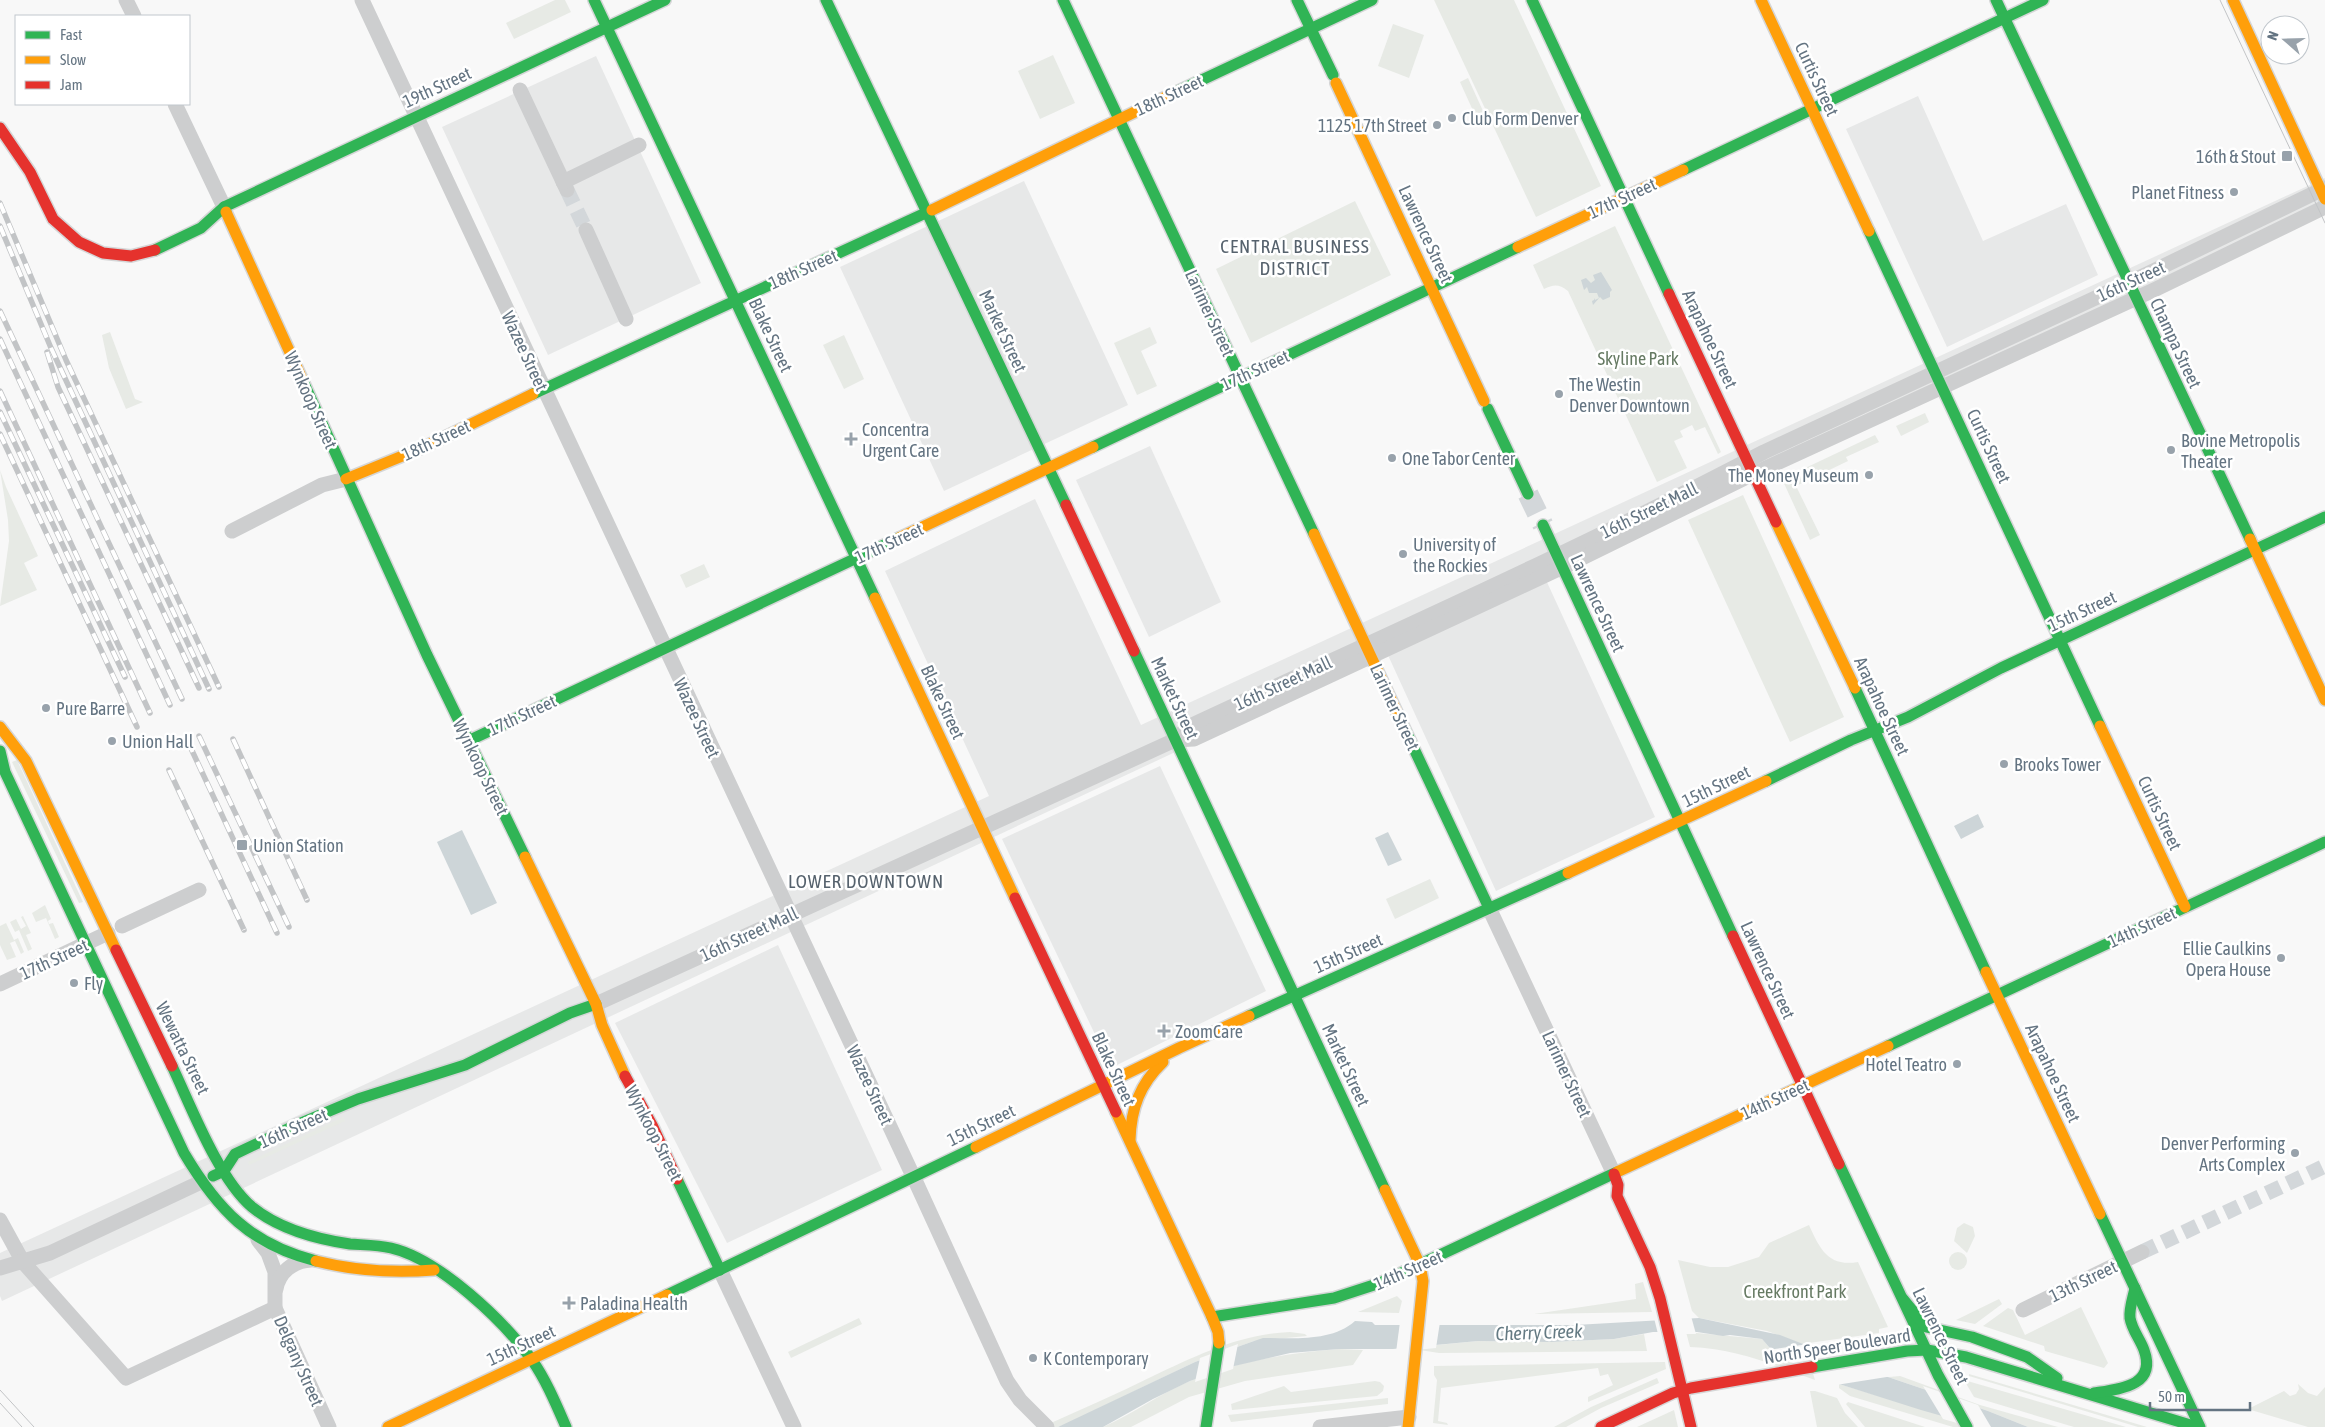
<svg xmlns="http://www.w3.org/2000/svg" width="2325" height="1427" font-family="'Asap Condensed',sans-serif">
  <rect width="100%" height="100%" fill="#f8f8f8"/>
  <g fill="#e7e8e8">
    <polygon points="596,56 701,283 548,355 442,127"/>
    <polygon points="1918,96 1983,241 2066,204 2098,275 1947,347 1846,129"/>
    <polygon points="2325,178 2325,214 1417,639 1546,580 1655,817 1496,891 1387,653 2,1301 0,1296 0,1253 989,796 885,571 1035,499 1141,725"/>
    <polygon points="1024,181 1128,405 944,491 840,267"/>
    <polygon points="1150,446 1221,602 1149,637 1076,480"/>
    <polygon points="1160,766 1266,991 1111,1068 1002,839"/>
    <polygon points="778,945 882,1170 727,1243 615,1023"/>
  </g>
  <g fill="#e7eae5">
    <polygon points="555,0 565,0 571,12 514,39 506,23"/>
    <polygon points="1434,0 1514,0 1601,186 1536,217"/>
    <polygon points="1393,24 1424,35 1409,78 1378,66"/>
    <polygon points="1053,55 1075,103 1040,119 1018,71"/>
    <polygon points="1468,78 1488,122 1480,126 1460,82"/>
    <polygon points="1355,201 1391,275 1251,343 1216,269"/>
    <path d="M1615,226l106,226 -3,2 -13,-27 -10,4 -3,-6 -12,6 3,6 -9,4 13,27 -30,14 -89,-191c-9,-7 -14,-7 -24,-2l-11,-24z"/>
    <polygon points="1150,327 1157,343 1141,351 1157,386 1137,395 1114,343"/>
    <polygon points="110,332 135,399 143,402 126,409 109,368 102,335"/>
    <polygon points="844,335 864,379 844,389 823,345"/>
    <polygon points="1925,413 1929,422 1901,436 1896,426"/>
    <polygon points="1875,435 1879,442 1846,457 1848,461 1796,486 1820,535 1810,540 1782,479"/>
    <polygon points="0,470 6,487 38,556 24,563 37,590 0,606 9,541 8,520"/>
    <polygon points="1743,495 1844,717 1790,742 1688,520"/>
    <polygon points="704,564 710,577 686,588 680,575"/>
    <polygon points="17,760 83,902 79,903 12,762"/>
    <polygon points="1430,879 1439,898 1395,919 1386,899"/>
    <polygon points="45,905 51,919 48,921 49,924 53,923 59,937 55,939 46,918 36,922 32,913"/>
    <polygon points="23,916 31,933 26,935 32,949 28,951 19,930 15,932 10,922 16,919 21,929 26,926 21,917"/>
    <polygon points="6,923 14,940 18,938 24,952 21,954 15,941 10,943 16,957 7,960 0,945 0,926"/>
    <polygon points="343,1117 345,1121 249,1165 248,1162"/>
    <polygon points="1964,1223 1973,1227 1975,1236 1967,1253 1954,1241 1957,1228"/>
    <path d="M1809,1225c11,24 19,42 49,37l30,65 -9,2v4l-77,11 -35,-13 -68,-13 -7,-7 -14,-51 32,7h18l31,-10 10,-14z"/>
    <circle cx="1958" cy="1261" r="9"/>
    <polygon points="1643,1282 1652,1312 1534,1314 1636,1299 1635,1284"/>
    <polygon points="1397,1296 1402,1301 1399,1313 1358,1312"/>
    <polygon points="1999,1299 2002,1304 1975,1324 1956,1320"/>
    <polygon points="2081,1307 2108,1363 2104,1368 2045,1351 2044,1346 1983,1326 2008,1308 2013,1310 2025,1335"/>
    <polygon points="859,1318 862,1324 791,1358 788,1352"/>
    <path d="M1290,1332l15,2 2,2 -53,5 -59,21 -129,62 -8,3h-16c37,-17 75,-33 111,-51 45,-21 87,-42 137,-44z"/>
    <path d="M1686,1332l76,7 7,8 43,23 3,10c-45,-16 -77,-31 -125,-33z"/>
    <polygon points="1644,1334 1647,1351 1439,1353 1407,1348 1478,1341 1551,1342 1614,1339"/>
    <path d="M1339,1349l24,1 -10,15 -108,16 -56,16 -58,30h-28c30,-13 57,-34 87,-46 48,-20 98,-28 149,-32z"/>
    <polygon points="1665,1362 1666,1369 1588,1402 1588,1397 1613,1385 1608,1374 1600,1376 1598,1368 1441,1388 1438,1421 1447,1423 1448,1425 1433,1423 1437,1380 1434,1375 1434,1366"/>
    <polygon points="1969,1374 2147,1427 2138,1427 1969,1376"/>
    <polygon points="1900,1376 1980,1405 2058,1427 2028,1427 1988,1411 1888,1377"/>
    <polygon points="1657,1378 1659,1383 1601,1408 1566,1427 1554,1427 1591,1407"/>
    <polygon points="1964,1380 2126,1427 2074,1427 1974,1397"/>
    <polygon points="1375,1381 1380,1382 1384,1386 1383,1391 1377,1396 1232,1410 1231,1404 1284,1386 1291,1392"/>
    <polygon points="1839,1384 1981,1427 1953,1427 1850,1396 1839,1388"/>
    <polygon points="2298,1384 2308,1393 2317,1396 2325,1387 2325,1427 2308,1427 2251,1410 2250,1408 2284,1391 2290,1396 2296,1394 2299,1389"/>
    <polygon points="1810,1391 1815,1391 1837,1398 1845,1413 1858,1427 1817,1427"/>
    <polygon points="1388,1398 1388,1404 1231,1422 1228,1415"/>
    <polygon points="1848,1402 1925,1427 1865,1427 1846,1404"/>
    <polygon points="1674,1410 1678,1427 1637,1427"/>
  </g>
  <g fill="#cdd5d8">
    <polygon points="1601,272 1612,290 1610,292 1610,297 1603,300 1600,297 1593,305 1592,301 1594,300 1594,298 1595,300 1599,298 1597,293 1589,293 1587,287 1584,290 1581,280 1586,278 1591,283 1595,280 1593,275"/>
    <polygon points="1978,814 1984,827 1961,839 1954,826"/>
    <polygon points="462,830 497,903 471,915 437,842"/>
    <polygon points="1388,832 1402,860 1388,866 1375,838"/>
    <path d="M1699,1318l81,17 108,42 100,34 40,16h-47l-60,-17 -82,-26 -70,-37 -7,-8 -32,-4 -7,1 -26,-4h-44l-39,7 -63,3 -73,-1 -85,8h-54l-49,4 -60,14 -40,14 -37,18 -50,28h-45l137,-65 59,-21 9,-3c30,0 69,4 92,-17l17,1 3,3h200z"/>
  </g>
  <g fill="#f8f8f8">
    <polygon points="1691,1316 1696,1334 1658,1334 1654,1318"/>
    <polygon points="1400,1322 1440,1322 1436,1348 1396,1352"/>
    <polygon points="1238,1344 1233,1369 1195,1382 1200,1358"/>
    <polygon points="1808,1344 1893,1376 1836,1385 1768,1350"/>
    <polygon points="1923,1386 1978,1405 1991,1427 1971,1427 1943,1419"/>
  </g>
  <g fill="none" stroke-linecap="round" stroke-linejoin="round">
    <g stroke="#d3d7da" stroke-width="15" stroke-dasharray="15 8" stroke-linecap="butt">
      <polyline points="567,190 586,230"/>
      <polyline points="2142,1252 2325,1166"/>
    </g>
    <polyline stroke="#d3d7da" stroke-width="21" stroke-dasharray="21 11" stroke-linecap="butt" points="1528,494 1543,525"/>
    <defs>
      <g id="fast">
        <polyline points="594,0 875,598"/>
        <polyline points="826,0 1066,505"/>
        <polyline points="1063,0 1314,534"/>
        <polyline points="1297,0 1333,75"/>
        <polyline points="1532,0 1669,294"/>
        <polyline points="1996,0 2250,539"/>
        <polyline points="1174,93 1372,0"/>
        <polyline points="1683,170 2043,0"/>
        <polyline points="226,212 224,207 665,0"/>
        <polyline points="1869,231 2100,726"/>
        <polyline points="155,250 201,228 224,207"/>
        <polyline points="302,379 427,655 525,857"/>
        <polyline points="533,394 932,210"/>
        <polyline points="1488,409 1528,494"/>
        <polyline points="1093,447 1518,247"/>
        <polyline points="1543,525 1733,936"/>
        <polyline points="1134,651 1385,1190"/>
        <polyline points="1855,688 1986,972"/>
        <polyline points="1400,719 1489,908"/>
        <polyline points="468,741 899,538"/>
        <path d="M0,751l5,21 179,381c34,57 66,91 132,108"/>
        <polyline points="1766,781 1851,740 1908,717 2001,668 2325,517"/>
        <polyline points="1249,1016 1568,873"/>
        <polyline points="1888,1046 2325,842"/>
        <path d="M172,1066c19,40 46,112 80,141 27,22 64,32 98,37 14,1 28,1 41,4 48,11 113,73 141,112 14,20 24,44 34,67"/>
        <polyline points="1839,1164 1938,1375 1967,1427"/>
        <polyline points="213,1176 224,1171 235,1154 296,1125 358,1099 465,1065 570,1013 596,1004"/>
        <polyline points="677,1179 720,1270"/>
        <polyline points="2100,1214 2200,1427"/>
        <polyline points="667,1295 976,1147"/>
        <polyline points="1903,1299 1926,1327 1972,1337 2027,1357 2057,1378"/>
        <polyline points="1212,1317 1334,1298 1380,1283 1617,1172"/>
        <polyline points="1812,1367 1907,1351 1927,1350 1966,1357 2197,1427"/>
        <path d="M2094,1393c26,-4 63,-7 50,-43 -4,-11 -12,-20 -14,-32 -1,-10 3,-20 5,-30"/>
        <polyline points="1206,1427 1219,1343"/>
      </g>
      <g id="slow">
        <polyline points="1761,0 1869,231"/>
        <polyline points="2233,0 2325,199"/>
        <polyline points="1336,83 1484,401"/>
        <polyline points="932,210 1174,93"/>
        <polyline points="226,212 302,379"/>
        <polyline points="1518,247 1683,170"/>
        <polyline points="346,479 422,448 533,394"/>
        <polyline points="1776,522 1855,688"/>
        <polyline points="1314,534 1400,719"/>
        <polyline points="899,538 1093,447"/>
        <polyline points="2250,539 2325,700"/>
        <polyline points="875,598 1015,898"/>
        <polyline points="2100,726 2185,907"/>
        <polyline points="0,727 26,761 116,950"/>
        <polyline points="525,857 596,1004 602,1025 625,1076"/>
        <polyline points="1568,873 1766,781"/>
        <polyline points="1986,972 2100,1214"/>
        <polyline points="1116,1112 1212,1317 1218,1332 1219,1343"/>
        <path d="M1130,1140c1,-32 10,-56 33,-78"/>
        <polyline points="976,1147 1179,1048 1249,1016"/>
        <polyline points="1617,1172 1888,1046"/>
        <polyline points="1385,1190 1420,1265 1423,1281 1408,1427"/>
        <path d="M316,1261c39,10 78,12 118,9"/>
        <polyline points="388,1427 667,1295"/>
      </g>
      <g id="jam">
        <polyline points="0,128 30,172 53,219 79,242 103,253 131,256 155,250"/>
        <polyline points="1669,294 1776,522"/>
        <polyline points="1066,505 1134,651"/>
        <polyline points="1015,898 1116,1112"/>
        <polyline points="1733,936 1839,1164"/>
        <polyline points="116,950 172,1066"/>
        <polyline points="625,1076 653,1127 677,1179"/>
        <polyline points="1614,1174 1618,1185 1617,1196 1650,1267 1660,1298 1691,1427"/>
        <polyline points="1601,1427 1673,1393 1691,1388 1812,1367"/>
      </g>
    </defs>
    <use href="#fast" stroke="#d5d6d7" stroke-width="14"/>
    <use href="#slow" stroke="#d5d6d7" stroke-width="14"/>
    <use href="#jam" stroke="#d5d6d7" stroke-width="14"/>
    <g stroke="#cdcecf" stroke-width="15">
      <polyline points="126,0 134,16"/>
      <polyline points="362,0 914,1178 1007,1381 1020,1400 1047,1427"/>
      <polyline points="520,90 567,190"/>
      <polyline points="175,104 224,207"/>
      <polyline points="563,182 639,145"/>
      <polyline points="586,230 626,319"/>
      <polyline points="232,531 322,485 346,479"/>
      <path d="M1175,740l13,-13c193,-90 388,-176 576,-275l383,-178 178,-86"/>
      <polyline points="1489,908 1614,1174"/>
      <polyline points="122,926 199,890"/>
      <polyline points="0,984 108,933"/>
      <polyline points="596,1004 1175,740 1194,739 1578,560 1753,474 2154,290 2325,207"/>
      <polyline points="0,1220 23,1262 126,1378 275,1308"/>
      <polyline points="258,1240 268,1253 275,1272 275,1308 329,1427"/>
      <polyline points="0,1268 50,1253 201,1182"/>
      <polyline points="720,1270 794,1427"/>
      <path d="M276,1289c3,-17 17,-28 35,-29"/>
      <polyline points="2023,1310 2142,1252"/>
      <polyline points="1320,1427 1409,1417"/>
    </g>
    <use href="#fast" stroke="#30b455" stroke-width="11"/>
    <use href="#slow" stroke="#ff9f0a" stroke-width="11"/>
    <use href="#jam" stroke="#e5322d" stroke-width="11"/>
    <g stroke="#c2c4c6" stroke-width="1">
      <polyline points="2220,0 2325,223"/>
      <polyline points="0,1390 34,1427"/>
      <polyline points="0,1403 22,1427"/>
    </g>
    <defs>
      <g id="rail">
        <polyline points="0,203 66,360 219,687"/>
        <polyline points="0,226 51,348 209,689"/>
        <polyline points="0,311 182,699"/>
        <polyline points="0,339 170,705"/>
        <polyline points="47,352 58,387 199,688"/>
        <polyline points="0,391 150,713"/>
        <polyline points="0,412 125,677"/>
        <polyline points="0,434 137,727"/>
        <polyline points="199,736 289,927"/>
        <polyline points="233,739 307,900"/>
        <polyline points="188,742 277,933"/>
        <polyline points="169,770 244,930"/>
      </g>
    </defs>
    <use href="#rail" stroke="#c2c4c6" stroke-width="5.5"/>
    <use href="#rail" stroke="#fff" stroke-width="4" stroke-dasharray="11" stroke-linecap="butt"/>
  </g>
  <g fill="#98a2ab" stroke="#fff" stroke-width="2">
    <circle cx="1452" cy="118" r="5"/>
    <circle cx="1437" cy="125" r="5"/>
    <rect x="2281" y="150" width="12" height="12" rx="2.5"/>
    <circle cx="2234" cy="192" r="5"/>
    <circle cx="1559" cy="394" r="5"/>
    <path d="M848.5 431.5h5v5h5v5h-5v5h-5v-5h-5v-5h5z"/>
    <circle cx="2171" cy="450" r="5"/>
    <circle cx="1392" cy="458" r="5"/>
    <circle cx="1869" cy="475" r="5"/>
    <circle cx="1403" cy="554" r="5"/>
    <circle cx="46" cy="708" r="5"/>
    <circle cx="112" cy="741" r="5"/>
    <circle cx="2004" cy="764" r="5"/>
    <rect x="236" y="839" width="12" height="12" rx="2.5"/>
    <circle cx="2281" cy="958" r="5"/>
    <circle cx="74" cy="983" r="5"/>
    <path d="M1161.5 1023.5h5v5h5v5h-5v5h-5v-5h-5v-5h5z"/>
    <circle cx="1957" cy="1064" r="5"/>
    <circle cx="2295" cy="1153" r="5"/>
    <path d="M566.5 1295.5h5v5h5v5h-5v5h-5v-5h-5v-5h5z"/>
    <circle cx="1033" cy="1358" r="5"/>
  </g>
  <g text-anchor="middle" dominant-baseline="central" stroke-width="5" stroke-linejoin="round" paint-order="stroke">
    <g font-size="18" fill="#647482" stroke="#fff">
      <text transform="translate(1817 79) rotate(65)">Curtis Street</text>
      <text transform="translate(437 87) rotate(-25)">19th Street</text>
      <text transform="translate(1169 95) rotate(-25)">18th Street</text>
      <text transform="translate(1622 198) rotate(-25)">17th Street</text>
      <text transform="translate(1426 234) rotate(65)">Lawrence Street</text>
      <text transform="translate(803 269) rotate(-24)">18th Street</text>
      <text transform="translate(2131 281) rotate(-25)">16th Street</text>
      <text transform="translate(1210 313) rotate(65)">Larimer Street</text>
      <text transform="translate(1003 331) rotate(65)">Market Street</text>
      <text transform="translate(771 335) rotate(65)">Blake Street</text>
      <text transform="translate(1710 339) rotate(65)">Arapahoe Street</text>
      <text transform="translate(2176 343) rotate(65)">Champa Street</text>
      <text transform="translate(525 351) rotate(65)">Wazee Street</text>
      <text transform="translate(1255 370) rotate(-25)">17th Street</text>
      <text transform="translate(311 400) rotate(66)">Wynkoop Street</text>
      <text transform="translate(436 440) rotate(-25)">18th Street</text>
      <text transform="translate(1989 446) rotate(65)">Curtis Street</text>
      <text transform="translate(1649 510) rotate(-26)">16th Street Mall</text>
      <text transform="translate(889 543) rotate(-25)">17th Street</text>
      <text transform="translate(1598 603) rotate(65)">Lawrence Street</text>
      <text transform="translate(2082 611) rotate(-25)">15th Street</text>
      <text transform="translate(1283 683) rotate(-25)">16th Street Mall</text>
      <text transform="translate(1175 698) rotate(65)">Market Street</text>
      <text transform="translate(943 702) rotate(65)">Blake Street</text>
      <text transform="translate(1882 706) rotate(65)">Arapahoe Street</text>
      <text transform="translate(1395 707) rotate(65)">Larimer Street</text>
      <text transform="translate(522 715) rotate(-25)">17th Street</text>
      <text transform="translate(697 718) rotate(65)">Wazee Street</text>
      <text transform="translate(481 767) rotate(64)">Wynkoop Street</text>
      <text transform="translate(1716 786) rotate(-26)">15th Street</text>
      <text transform="translate(2160 813) rotate(65)">Curtis Street</text>
      <text transform="translate(2142 927) rotate(-25)">14th Street</text>
      <text transform="translate(749 934) rotate(-25)">16th Street Mall</text>
      <text transform="translate(1348 953) rotate(-24)">15th Street</text>
      <text transform="translate(54 959) rotate(-25)">17th Street</text>
      <text transform="translate(1768 970) rotate(65)">Lawrence Street</text>
      <text transform="translate(183 1048) rotate(64)">Wewatta Street</text>
      <text transform="translate(1346 1065) rotate(65)">Market Street</text>
      <text transform="translate(1114 1069) rotate(65)">Blake Street</text>
      <text transform="translate(2053 1073) rotate(65)">Arapahoe Street</text>
      <text transform="translate(1567 1074) rotate(65)">Larimer Street</text>
      <text transform="translate(870 1085) rotate(65)">Wazee Street</text>
      <text transform="translate(1775 1099) rotate(-25)">14th Street</text>
      <text transform="translate(981 1125) rotate(-26)">15th Street</text>
      <text transform="translate(293 1128) rotate(-24)">16th Street</text>
      <text transform="translate(654 1133) rotate(63)">Wynkoop Street</text>
      <text transform="translate(1408 1270) rotate(-24)">14th Street</text>
      <text transform="translate(2083 1281) rotate(-26)">13th Street</text>
      <text transform="translate(1941 1336) rotate(64)">Lawrence Street</text>
      <text transform="translate(521 1345) rotate(-25)">15th Street</text>
      <text transform="translate(1837 1346) rotate(-9)">North Speer Boulevard</text>
      <text transform="translate(299 1361) rotate(66)">Delgany Street</text>
    </g>
    <g font-size="18" fill="#647482" stroke="#fff" text-anchor="start">
      <text x="1462" y="118">Club Form Denver</text>
      <text x="1427" y="125" text-anchor="end">1125 17th Street</text>
      <text x="2276" y="156" text-anchor="end">16th &amp; Stout</text>
      <text x="2224" y="192" text-anchor="end">Planet Fitness</text>
      <text x="1569" y="384">The Westin<tspan x="1569" dy="21">Denver Downtown</tspan></text>
      <text x="862" y="429">Concentra<tspan x="862" dy="21">Urgent Care</tspan></text>
      <text x="2181" y="440">Bovine Metropolis<tspan x="2181" dy="21">Theater</tspan></text>
      <text x="1402" y="458">One Tabor Center</text>
      <text x="1859" y="475" text-anchor="end">The Money Museum</text>
      <text x="1413" y="544">University of<tspan x="1413" dy="21">the Rockies</tspan></text>
      <text x="56" y="708">Pure Barre</text>
      <text x="122" y="741">Union Hall</text>
      <text x="2014" y="764">Brooks Tower</text>
      <text x="253" y="845">Union Station</text>
      <text x="2271" y="948" text-anchor="end">Ellie Caulkins<tspan x="2271" dy="21">Opera House</tspan></text>
      <text x="84" y="983">Fly</text>
      <text x="1175" y="1031">ZoomCare</text>
      <text x="1947" y="1064" text-anchor="end">Hotel Teatro</text>
      <text x="2285" y="1143" text-anchor="end">Denver Performing<tspan x="2285" dy="21">Arts Complex</tspan></text>
      <text x="580" y="1303">Paladina Health</text>
      <text x="1043" y="1358">K Contemporary</text>
    </g>
    <g font-size="18" fill="#667a63" stroke="#fff">
      <text x="1638" y="358">Skyline Park</text>
      <text x="1795" y="1291">Creekfront Park</text>
    </g>
    <g font-size="19" letter-spacing="1" fill="#56626d" stroke="#fff">
      <text x="1295" y="246">CENTRAL BUSINESS<tspan x="1295" dy="22">DISTRICT</tspan></text>
      <text x="866" y="881">LOWER DOWNTOWN</text>
    </g>
    <g font-size="19" font-style="italic" fill="#647a83" stroke="#fff">
      <text transform="translate(1539 1332) rotate(-2)">Cherry Creek</text>
    </g>
  </g>
  <rect x="15" y="15" width="175" height="90" fill="#ffffff" stroke="#c1c7cd"/>
  <rect x="25" y="31" width="25" height="8" fill="#30b455" stroke="#c1c7cd"/>
  <text x="60" y="40" font-size="15" fill="#647482">Fast</text>
  <rect x="25" y="56" width="25" height="8" fill="#ff9f0a" stroke="#c1c7cd"/>
  <text x="60" y="65" font-size="15" fill="#647482">Slow</text>
  <rect x="25" y="81" width="25" height="8" fill="#e5322d" stroke="#c1c7cd"/>
  <text x="60" y="90" font-size="15" fill="#647482">Jam</text>
  <g transform="translate(2285 40) rotate(290)"><circle r="24" fill="#ffffff" stroke="#c1c7cd"/>
  <path d="M0-4L9 19L0 12L-9 19Z" fill="#98a2ab"/>
  <text y="-8" font-size="14" font-weight="bold" text-anchor="middle" fill="#647482">N</text>
  </g>
  <path d="M2150 1402v8h100v-8" fill="none" stroke="#647482" stroke-width="2.5"/>
  <text x="2158" y="1402" font-size="15" fill="#647482" stroke="#ffffff" stroke-width="4" paint-order="stroke">50 m</text>
</svg>
